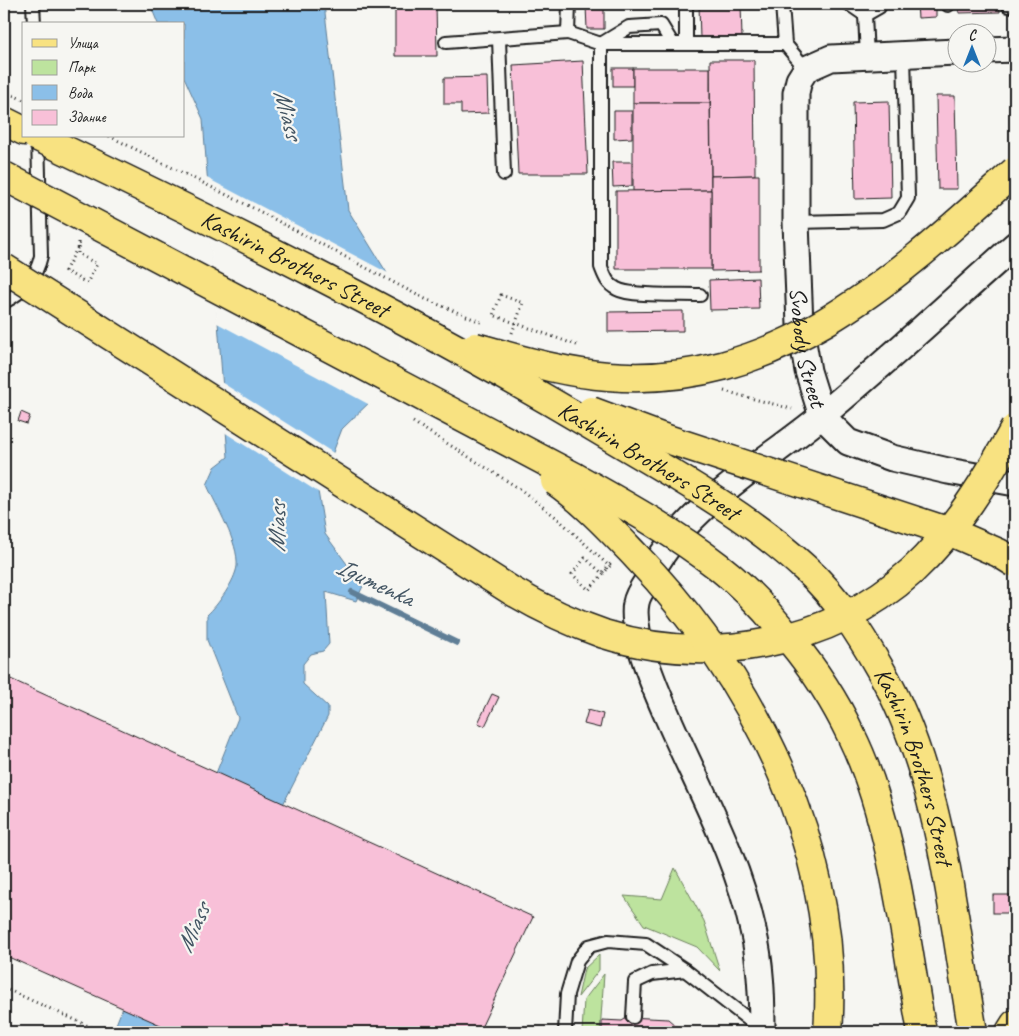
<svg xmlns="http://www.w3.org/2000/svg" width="1019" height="1036" font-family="Caveat,sans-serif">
  <rect width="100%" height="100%" fill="#f6f6f2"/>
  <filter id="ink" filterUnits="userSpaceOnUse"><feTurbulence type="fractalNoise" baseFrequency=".02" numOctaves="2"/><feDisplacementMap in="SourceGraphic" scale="10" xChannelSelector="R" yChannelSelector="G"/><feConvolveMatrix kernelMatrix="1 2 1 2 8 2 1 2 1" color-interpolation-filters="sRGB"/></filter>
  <g filter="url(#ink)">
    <g fill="#bde39e" stroke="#6c805d">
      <polygon points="675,868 704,921 720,971 697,947 644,925 624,896 662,899"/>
      <polygon points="599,955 599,970 578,997 584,969"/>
      <polygon points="604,974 600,1032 582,1032 584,1000"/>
    </g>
    <path fill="#8bbfe8" stroke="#5f7e96" d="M150,4h174l24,206 47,76 -20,111 -33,32 -24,62 7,43 38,52 -7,15 -30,-9 3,52 -6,7 -12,3 -8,10v20l25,23v9l-161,316h-54l125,-314 -31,-78v-25c11,-10 28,-34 30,-49 2,-23 -21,-60 -30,-81l8,-18 13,-10 -25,-338 -19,-42v-53h-26z"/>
    <g fill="#f6f6f2">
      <polygon points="205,177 390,274 397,286 401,362 377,398 370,405 217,323"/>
      <polygon points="221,382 335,454 321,494 224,432"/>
    </g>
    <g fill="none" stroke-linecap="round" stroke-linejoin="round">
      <polyline stroke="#5f7e96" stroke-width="6" points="352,592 457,643"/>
    </g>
    <g fill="#f8c0d8" stroke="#1c1c1c">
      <polygon points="395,4 436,4 437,56 395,56"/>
      <polygon points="628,4 669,4 669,7 628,8"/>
      <polygon points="699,4 741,4 742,38 700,39"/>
      <polygon points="917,4 936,4 936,17 918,18"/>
      <polygon points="958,4 999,4 1000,12 959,13"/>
      <polygon points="604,5 604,29 587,29 586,6"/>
      <polygon points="710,60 754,60 755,175 711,176"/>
      <polygon points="583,61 588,174 518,174 513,65"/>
      <rect x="613" y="68" width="20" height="18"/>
      <rect x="633" y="68" width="77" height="35"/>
      <polygon points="487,77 488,113 461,114 461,104 444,104 444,78"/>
      <polygon points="936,96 955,96 957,189 938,189"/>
      <polygon points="889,101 891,198 855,199 853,102"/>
      <polygon points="633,103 710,103 711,190 633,191"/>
      <polygon points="614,111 632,111 632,138 614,139"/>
      <polygon points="612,162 632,162 632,186 613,187"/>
      <polygon points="755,175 759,175 759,270 711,271 711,176"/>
      <polygon points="711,190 711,269 616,269 616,191"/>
      <polygon points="758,278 759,309 710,310 709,280"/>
      <polygon points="683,311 683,331 608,332 608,312"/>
      <polygon points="21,412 30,416 27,424 18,421"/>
      <polygon points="4,676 533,917 479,1032 176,1032 4,955"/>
      <polygon points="492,694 499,697 485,726 478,723"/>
      <polygon points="588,710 603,714 600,728 584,724"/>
      <rect x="993" y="895" width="18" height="18"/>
      <polygon points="628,1017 668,1019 683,1032 602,1032 602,1020 622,1021"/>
    </g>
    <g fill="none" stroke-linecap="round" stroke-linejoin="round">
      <defs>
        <g id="lane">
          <polyline points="33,4 34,24"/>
          <polyline points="569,4 568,33 601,44 785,44"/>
          <polyline points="686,4 686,43"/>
          <polyline points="782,4 785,44 806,69"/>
          <polyline points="849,4 865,15"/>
          <polyline points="948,4 948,5"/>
          <polyline points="1009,4 1009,6"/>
          <polyline points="865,15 867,57"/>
          <polyline points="865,15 879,7 879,4"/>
          <polyline points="499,39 504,174"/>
          <polyline points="446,42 568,33"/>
          <path d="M672,43l-11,-18 -32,2 -28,17v223c4,10 6,17 16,22 14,8 64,5 83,6"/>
          <polyline points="796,222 883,220 899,213 908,198 904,56"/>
          <path d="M4,302c20,-10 32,-24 37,-46l-3,-120"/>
          <polyline points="633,1017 635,982 652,974 685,970"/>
          <polyline points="565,1032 567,994 577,961 589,946 608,941 646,944 685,970 762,1030"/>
        </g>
        <g id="street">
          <polyline points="986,50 1015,49"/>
          <path id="s1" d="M956,52l-125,6 -25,11 -7,11 -3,13v129l4,103 8,46 14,45 26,26 44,16 56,13 67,12"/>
          <path d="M762,1032c0,-34 -1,-69 -9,-102 -16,-74 -54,-141 -84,-210 -12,-27 -39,-88 -33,-117 1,-7 7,-16 11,-22 35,-74 116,-116 177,-167 65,-54 128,-113 191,-169"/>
        </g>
        <g id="primary">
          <polyline points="4,121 24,131"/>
          <polyline points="1010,1032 1015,1024"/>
        </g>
      </defs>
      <use href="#lane" stroke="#1c1c1c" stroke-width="16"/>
      <use href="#street" stroke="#1c1c1c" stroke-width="29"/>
      <use href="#primary" stroke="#1c1c1c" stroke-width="31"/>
      <g stroke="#1c1c1c" stroke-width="3" stroke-dasharray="1 4" stroke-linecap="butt">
        <polyline points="4,91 24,100"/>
        <polyline points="78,242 78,254 97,264 87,283 65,271 80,243"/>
        <polyline points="512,333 523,303 501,295 493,315 579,346"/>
        <polyline points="724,391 792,409"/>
        <polyline points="610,566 589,590 572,574 585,558 602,573 611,563"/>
        <polyline points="4,988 102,1032"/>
      </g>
      <use href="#lane" stroke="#f6f6f2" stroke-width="12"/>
      <use href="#street" stroke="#f6f6f2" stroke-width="25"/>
      <use href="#primary" stroke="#f8e281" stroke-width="28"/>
      <defs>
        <g id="primary-bridge">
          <path id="s2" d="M36,136c188,90 376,183 556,290 73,44 151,85 214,143 31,28 54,65 74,100 61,105 72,245 93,363"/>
          <path d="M4,176l571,301c50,28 99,55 144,90 27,21 50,46 71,73 24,29 45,61 61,95 42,85 54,204 71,297"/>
          <path d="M4,268l508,323c29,17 60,32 92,43 104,33 226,11 308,-63 43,-40 75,-92 103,-143"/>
          <path d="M475,347c44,12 88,26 133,29 170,14 290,-100 407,-205"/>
          <polyline points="591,411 661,437 953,533 999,553 1015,563"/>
          <path d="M555,481c30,21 55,48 80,74 122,127 206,297 193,477"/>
        </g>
      </defs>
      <use href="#primary-bridge" stroke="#1c1c1c" stroke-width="31" stroke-linecap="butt"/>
      <g stroke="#1c1c1c" stroke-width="3" stroke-dasharray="1 4" stroke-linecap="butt">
        <polyline points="109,136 257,210 423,298 483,323"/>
        <polyline points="413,422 520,489 557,518 609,566"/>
      </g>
      <use href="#primary-bridge" stroke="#f8e281" stroke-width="28"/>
    </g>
  </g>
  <g text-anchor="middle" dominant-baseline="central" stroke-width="4.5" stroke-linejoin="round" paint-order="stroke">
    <g font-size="24" fill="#1c1c1c" stroke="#f6f6f2">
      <text stroke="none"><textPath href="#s2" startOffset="289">Kashirin Brothers Street</textPath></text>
      <text stroke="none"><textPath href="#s1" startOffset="434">Svobody Street</textPath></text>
      <text stroke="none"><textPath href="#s2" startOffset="694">Kashirin Brothers Street</textPath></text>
      <text stroke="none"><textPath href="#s2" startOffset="1114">Kashirin Brothers Street</textPath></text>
    </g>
    <g font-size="25" font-style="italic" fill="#435563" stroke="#f6f6f2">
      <text transform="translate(288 114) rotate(75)">Miass</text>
      <text transform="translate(277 527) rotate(-89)">Miass</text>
      <text transform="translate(375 582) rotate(25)">Igumenka</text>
      <text transform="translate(193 928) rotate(-66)">Miass</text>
    </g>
  </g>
  <rect width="1019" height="1036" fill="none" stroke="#f6f6f2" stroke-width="20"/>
  <rect x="10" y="10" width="999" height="1016" fill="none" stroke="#1c1c1c" stroke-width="2" filter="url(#ink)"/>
  <rect x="22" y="22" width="162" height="115" fill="#f6f6f2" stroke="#9f9f9c"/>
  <rect x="32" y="39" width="25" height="8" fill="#f8e281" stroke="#9f9f9c"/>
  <text x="68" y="48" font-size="15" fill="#1c1c1c">Улица</text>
  <rect x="32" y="60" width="25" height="15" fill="#bde39e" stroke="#9f9f9c"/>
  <text x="68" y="72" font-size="15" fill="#1c1c1c">Парк</text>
  <rect x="32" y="85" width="25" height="15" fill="#8bbfe8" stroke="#9f9f9c"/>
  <text x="68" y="98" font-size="15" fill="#1c1c1c">Вода</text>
  <rect x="32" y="110" width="25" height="15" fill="#f8c0d8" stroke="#9f9f9c"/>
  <text x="68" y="122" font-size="15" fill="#1c1c1c">Здание</text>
  <g transform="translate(972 48)"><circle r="24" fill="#f6f6f2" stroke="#9f9f9c"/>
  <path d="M0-4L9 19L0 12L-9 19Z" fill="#1f6fb2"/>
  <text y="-8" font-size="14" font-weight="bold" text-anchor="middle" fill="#1c1c1c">С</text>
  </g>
</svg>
